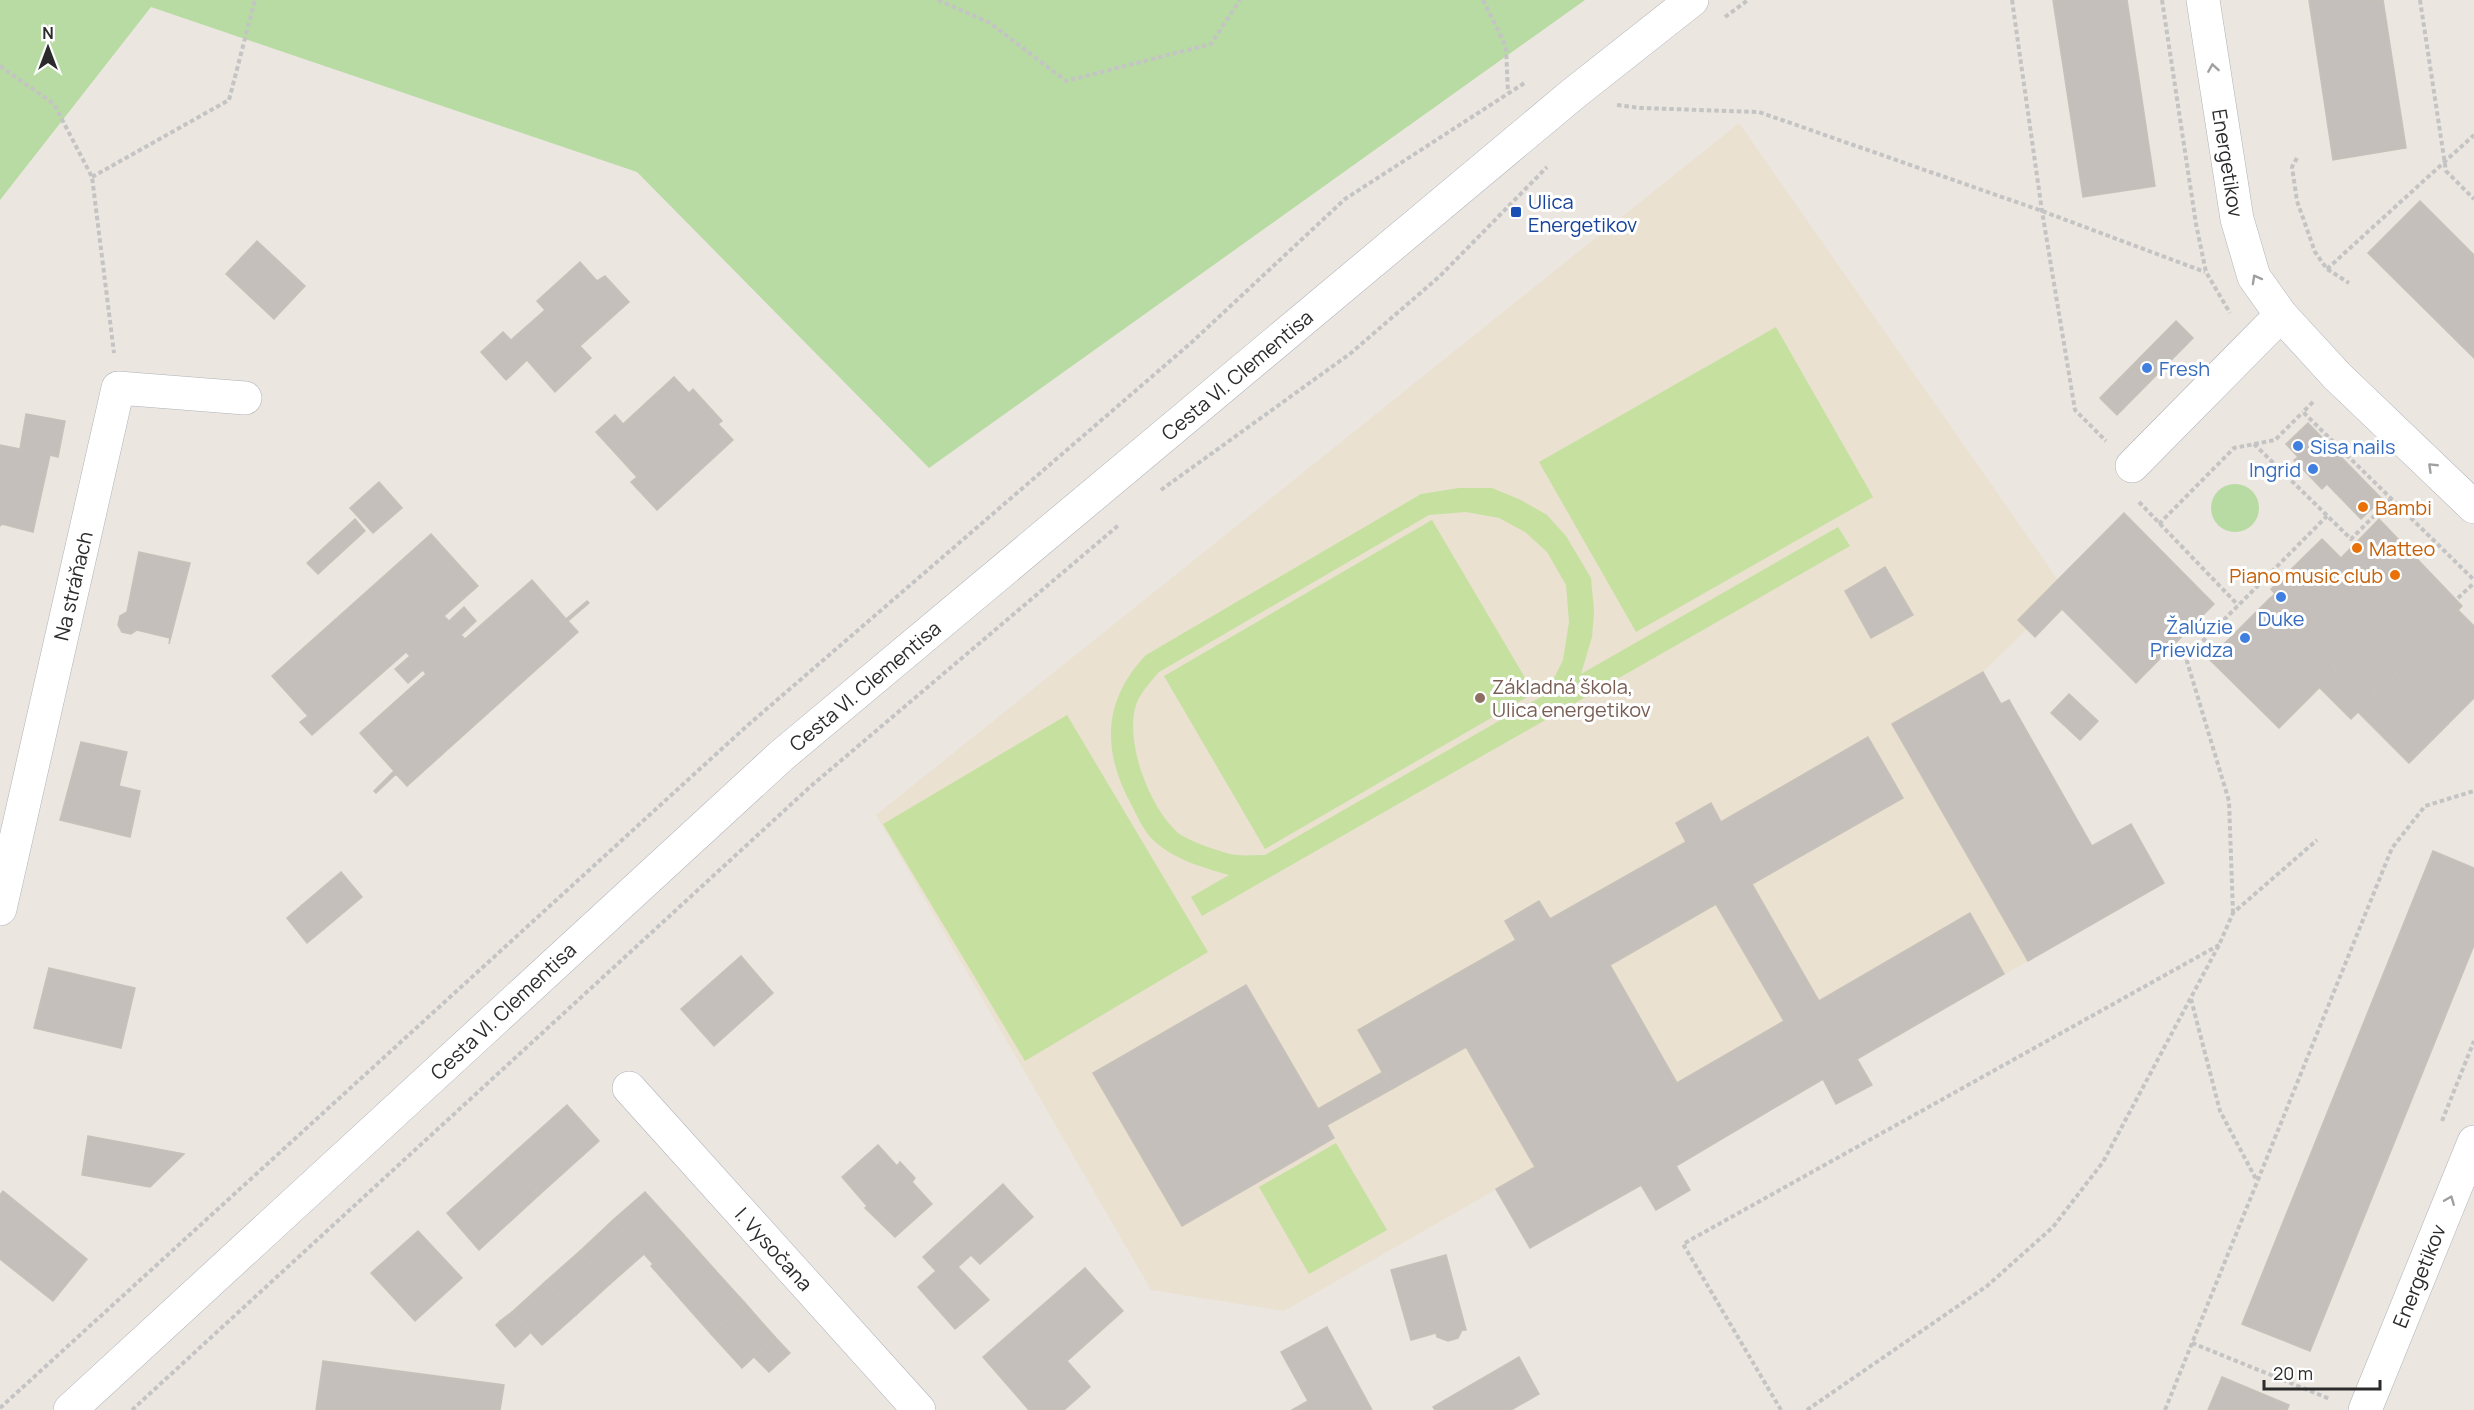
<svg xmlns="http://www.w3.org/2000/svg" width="2474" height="1410" font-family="Manrope,sans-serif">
  <rect width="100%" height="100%" fill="#ebe6df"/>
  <polygon fill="#eae1d1" points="1739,123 2058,580 2027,629 1983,672 1892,724 2028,961 1858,1059 1872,1085 1836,1104 1822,1079 1676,1166 1690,1190 1656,1210 1641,1185 1530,1248 1495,1190 1284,1311 1151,1290 876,815"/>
  <g fill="#b7dba3">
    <polygon points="0,0 1585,0 929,468 637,172 151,7 0,200"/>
    <circle cx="2235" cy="508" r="24"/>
  </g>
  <g fill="#c6e0a0" fill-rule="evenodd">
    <polygon points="1776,327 1873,497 1636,632 1539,462"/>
    <path d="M1459,488h33l29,12 26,15 19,21 25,42 3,33 -2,26 -11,37 257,-147 12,19 -648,370 -11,-19 38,-22c-28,-8 -57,-16 -78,-37 -8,-9 -14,-22 -19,-32 -30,-54 -30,-105 14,-151l275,-161zM1466,512l33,6 26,14 22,20 19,33 3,37 -6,38 -17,34 -281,161c-9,0 -19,1 -28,0 -12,-1 -45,-13 -56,-20 -31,-23 -61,-101 -42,-137 5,-9 13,-18 20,-26l270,-157z"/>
    <polygon points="1432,520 1534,693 1265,849 1164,676"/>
    <polygon points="1067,715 1208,952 1025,1061 883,824"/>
    <polygon points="1336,1143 1387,1230 1309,1274 1259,1187"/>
  </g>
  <g fill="#c4bfbb" stroke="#c6c1b9" stroke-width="1.5" fill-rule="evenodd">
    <polygon points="2053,0 2127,0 2155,186 2083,197"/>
    <polygon points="2309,0 2383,0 2406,148 2333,160"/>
    <polygon points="2420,201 2474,255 2474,358 2368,253"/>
    <polygon points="257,241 305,286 274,319 226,274"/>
    <polygon points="580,262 597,281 605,276 629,302 580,346 591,358 555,392 527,360 506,380 481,352 503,332 511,340 545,310 537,301"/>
    <polygon points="2176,321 2193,338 2117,415 2100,398"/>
    <polygon points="674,377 689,393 693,389 722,421 718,424 733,440 657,510 631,482 637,477 596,432 615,415 623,424"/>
    <polygon points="26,414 65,421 58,457 50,455 33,532 2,524 0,526 0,445 20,449"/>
    <polygon points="2308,423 2382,499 2361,519 2327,484 2322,489 2294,460 2298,457 2286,444"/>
    <polygon points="379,482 402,508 373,533 350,508"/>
    <polygon points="2124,513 2214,604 2136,683 2062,609 2035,637 2018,620"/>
    <polygon points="355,519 365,531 318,574 307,563"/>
    <polygon points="2379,519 2462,606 2377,693 2345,662 2337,670 2269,599 2275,594 2271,589 2322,539 2341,558"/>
    <polygon points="431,534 478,586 444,616 449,621 464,607 476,621 461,635 465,639 532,580 566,619 587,601 589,603 568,621 578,632 407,786 396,774 376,793 374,791 394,771 360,733 426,674 423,670 408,683 395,669 410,656 406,652 312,735 300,722 308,716 272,676"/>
    <polygon points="139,552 190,563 169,644 170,638 137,630 131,634 122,632 118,625 120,616 127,612"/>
    <polygon points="1885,567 1913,615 1871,638 1845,591"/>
    <polygon points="2269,599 2337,670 2279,728 2209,659"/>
    <polygon points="2458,610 2474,626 2474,698 2448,724 2395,674"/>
    <polygon points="2345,662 2377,693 2351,719 2319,687"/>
    <polygon points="1983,672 2001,704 2009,700 2092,846 2131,824 2164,883 2028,961 1892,724"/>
    <polygon points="2395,674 2448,724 2409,763 2358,712"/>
    <polygon points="2069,694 2098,721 2080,740 2051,713"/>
    <path d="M1868,737l35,61 -151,86 67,117 151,-88 34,61 -147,85 15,26 -36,19 -13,-25 -147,87 14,24 -34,20 -15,-25 -111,63 -34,-59 39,-22 -69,-120 -74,42 -34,-59 158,-90 -11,-19 34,-20 11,18 136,-77 -10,-19 35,-20 10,19zM1716,904l68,117 -107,62 -67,-118z"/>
    <polygon points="81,742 127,752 119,786 140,791 130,837 60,820"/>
    <polygon points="2433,851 2474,868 2474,945 2310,1351 2242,1324"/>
    <polygon points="341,872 362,897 324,929 302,905"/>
    <polygon points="302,905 324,929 307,943 287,918"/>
    <polygon points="741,956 773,993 714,1046 681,1009"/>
    <polygon points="49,968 135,988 121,1048 34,1028"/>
    <polygon points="1246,985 1318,1109 1383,1072 1392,1089 1327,1125 1334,1138 1182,1226 1093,1073"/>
    <polygon points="567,1105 599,1141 539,1195 507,1159"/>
    <polygon points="88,1136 184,1154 150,1187 82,1175"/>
    <polygon points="878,1145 897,1166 900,1162 915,1178 912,1182 932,1204 895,1237 865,1208 867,1206 842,1177"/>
    <polygon points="507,1159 539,1195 479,1250 447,1213"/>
    <polygon points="1003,1184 1033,1217 980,1264 971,1255 958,1267 989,1300 955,1329 918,1287 936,1271 923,1257"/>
    <polygon points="3,1191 87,1259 53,1301 0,1259 0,1195"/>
    <polygon points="645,1192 684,1235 653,1264 613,1220"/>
    <polygon points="613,1220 644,1254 610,1284 580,1251"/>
    <polygon points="418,1231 462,1278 415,1321 371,1273"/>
    <polygon points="684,1235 715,1270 681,1300 651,1266"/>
    <polygon points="580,1251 610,1284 576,1315 546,1281"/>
    <polygon points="1446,1255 1466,1330 1462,1330 1458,1338 1448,1341 1437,1337 1436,1333 1411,1340 1391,1270"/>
    <polygon points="1085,1268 1123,1311 1067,1361 1090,1387 1064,1410 1029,1410 983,1357"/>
    <polygon points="715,1270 745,1303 711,1334 681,1300"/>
    <polygon points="546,1281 576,1315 542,1345 512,1312"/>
    <polygon points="745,1303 775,1337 742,1368 711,1334"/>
    <polygon points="512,1312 531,1332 520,1343 500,1321"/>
    <polygon points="500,1321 520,1343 515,1347 496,1325"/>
    <polygon points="1327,1327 1372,1410 1292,1410 1308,1401 1281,1352"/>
    <polygon points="775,1337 790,1353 769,1372 754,1357"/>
    <polygon points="1519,1357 1539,1394 1511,1410 1435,1410 1433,1407"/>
    <polygon points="323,1361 504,1385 500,1410 316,1410"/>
    <polygon points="2222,1377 2289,1405 2287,1410 2208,1410"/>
  </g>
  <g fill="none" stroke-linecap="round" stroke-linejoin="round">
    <defs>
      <g id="minor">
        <polyline points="2203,0 2237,219 2254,277 2281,315 2337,376 2474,507"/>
        <polyline points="2132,466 2281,315"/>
        <polyline points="0,909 118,388 245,398"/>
        <polyline points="629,1088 919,1410"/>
        <polyline points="70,1410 781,756 1573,94 1692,0"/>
        <polyline points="2365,1410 2474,1142"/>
      </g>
    </defs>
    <use href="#minor" stroke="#afb1ba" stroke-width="34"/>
    <g stroke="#c4c4c4" stroke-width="4" stroke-dasharray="4.5 3" stroke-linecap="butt">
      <polyline points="938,0 990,23 1066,81 1211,44 1240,0"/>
      <polyline points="1483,0 1506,47 1508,93"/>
      <polyline points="2012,0 2042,211 2075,410 2106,441"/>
      <polyline points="2162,0 2196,224 2206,272 2230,313"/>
      <polyline points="2420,0 2446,171 2474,199"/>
      <polyline points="1725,17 1748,0"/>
      <polyline points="0,66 54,104 92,177 114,353"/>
      <polyline points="1617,105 1641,108 1759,112 2042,211 2205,272"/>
      <polyline points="2297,158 2292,167 2297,201 2315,252 2327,269 2349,283"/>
      <polyline points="92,177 229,100 255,0"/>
      <polyline points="2327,269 2474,135"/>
      <polyline points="2313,402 2303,412 2474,580"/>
      <polyline points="2254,444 2351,539 2391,499"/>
      <polyline points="1161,490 1351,353 1440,276 1547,167"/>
      <polyline points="2139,502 2238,605"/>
      <polyline points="2159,524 2234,448 2275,440 2303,412"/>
      <polyline points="2458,598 2474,583"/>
      <polyline points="2233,913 2229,801 2186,658 2327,516"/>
      <polyline points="2191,999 2220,1111 2257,1181"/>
      <polyline points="2442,1121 2474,1041"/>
      <polyline points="2192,1343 2330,1399"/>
      <polyline points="0,1408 748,725 1192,342 1345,199 1526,82"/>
      <polyline points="132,1410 811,786 1120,524"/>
      <polyline points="1781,1410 1683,1244 2219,945"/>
      <polyline points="1807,1410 1987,1286 2053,1227 2103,1162 2219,945 2233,913 2317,840"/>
      <polyline points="2165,1410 2392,848 2425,806 2474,791"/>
    </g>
    <use href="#minor" stroke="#fff" stroke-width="33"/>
  </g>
  <defs><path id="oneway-chevron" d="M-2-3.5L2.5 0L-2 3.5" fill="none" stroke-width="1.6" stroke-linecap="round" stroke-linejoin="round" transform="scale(1.5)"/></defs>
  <g stroke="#a0a0a0">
    <use href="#oneway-chevron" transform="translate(2213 68) rotate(-99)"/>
    <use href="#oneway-chevron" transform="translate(2256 279) rotate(-119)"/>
    <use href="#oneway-chevron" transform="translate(2432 467) rotate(-136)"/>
    <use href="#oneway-chevron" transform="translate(2450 1200) rotate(-68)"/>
  </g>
  <rect fill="#1a4fb4" stroke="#fff" stroke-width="2" x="1510" y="206" width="12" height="12" rx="3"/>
  <g fill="#3f7fe0" stroke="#fff" stroke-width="2">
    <circle cx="2147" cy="368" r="6"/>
    <circle cx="2298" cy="446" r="6"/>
    <circle cx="2313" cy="469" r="6"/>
    <circle cx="2281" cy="597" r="6"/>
    <circle cx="2245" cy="638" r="6"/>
  </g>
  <g fill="#e8710a" stroke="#fff" stroke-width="2">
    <circle cx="2363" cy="507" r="6"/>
    <circle cx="2357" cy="548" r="6"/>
    <circle cx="2395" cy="575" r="6"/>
  </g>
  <circle fill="#8d6e63" stroke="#fff" stroke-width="2" cx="1480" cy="698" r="6"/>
  <g text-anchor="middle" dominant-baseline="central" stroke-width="6" stroke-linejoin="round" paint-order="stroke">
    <g font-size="20" fill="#2b2b2b" stroke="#fff">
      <text transform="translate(2228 163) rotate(81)">Energetikov</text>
      <text transform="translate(1237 375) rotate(-40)">Cesta Vl. Clementisa</text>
      <text transform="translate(73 586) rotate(-77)">Na stráňach</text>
      <text transform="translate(865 686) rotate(-40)">Cesta Vl. Clementisa</text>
      <text transform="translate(503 1011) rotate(-43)">Cesta Vl. Clementisa</text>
      <text transform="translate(774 1249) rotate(48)">I. Vysočana</text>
      <text transform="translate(2419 1276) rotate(-68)">Energetikov</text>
    </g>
    <g font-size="20" fill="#164399" stroke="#fff" text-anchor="start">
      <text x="1528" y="201">Ulica<tspan x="1528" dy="23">Energetikov</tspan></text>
    </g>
    <g font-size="20" fill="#366cbe" stroke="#fff" text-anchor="start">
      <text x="2159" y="368">Fresh</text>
      <text x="2310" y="446">Sisa nails</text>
      <text x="2301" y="469" text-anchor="end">Ingrid</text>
      <text x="2281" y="618" text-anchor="middle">Duke</text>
      <text x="2233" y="626" text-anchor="end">Žalúzie<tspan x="2233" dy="23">Prievidza</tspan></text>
    </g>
    <g font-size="20" fill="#c56008" stroke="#fff" text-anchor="start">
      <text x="2375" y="507">Bambi</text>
      <text x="2369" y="548">Matteo</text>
      <text x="2383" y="575" text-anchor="end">Piano music club</text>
    </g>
    <g font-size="20" fill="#785e54" stroke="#fff" text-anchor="start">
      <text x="1492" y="686">Základná škola,<tspan x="1492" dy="23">Ulica energetikov</tspan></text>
    </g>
  </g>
  <g transform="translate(48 48)" stroke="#ffffff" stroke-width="4.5" paint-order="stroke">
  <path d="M0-4.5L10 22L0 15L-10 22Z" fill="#2b2b2b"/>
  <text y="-9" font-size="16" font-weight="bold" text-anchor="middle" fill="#2b2b2b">N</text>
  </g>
  <path d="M2264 1380v9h116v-9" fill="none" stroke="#2b2b2b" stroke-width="3"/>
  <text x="2273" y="1380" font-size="18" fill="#2b2b2b" stroke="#ffffff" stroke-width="4.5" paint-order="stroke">20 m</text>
</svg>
